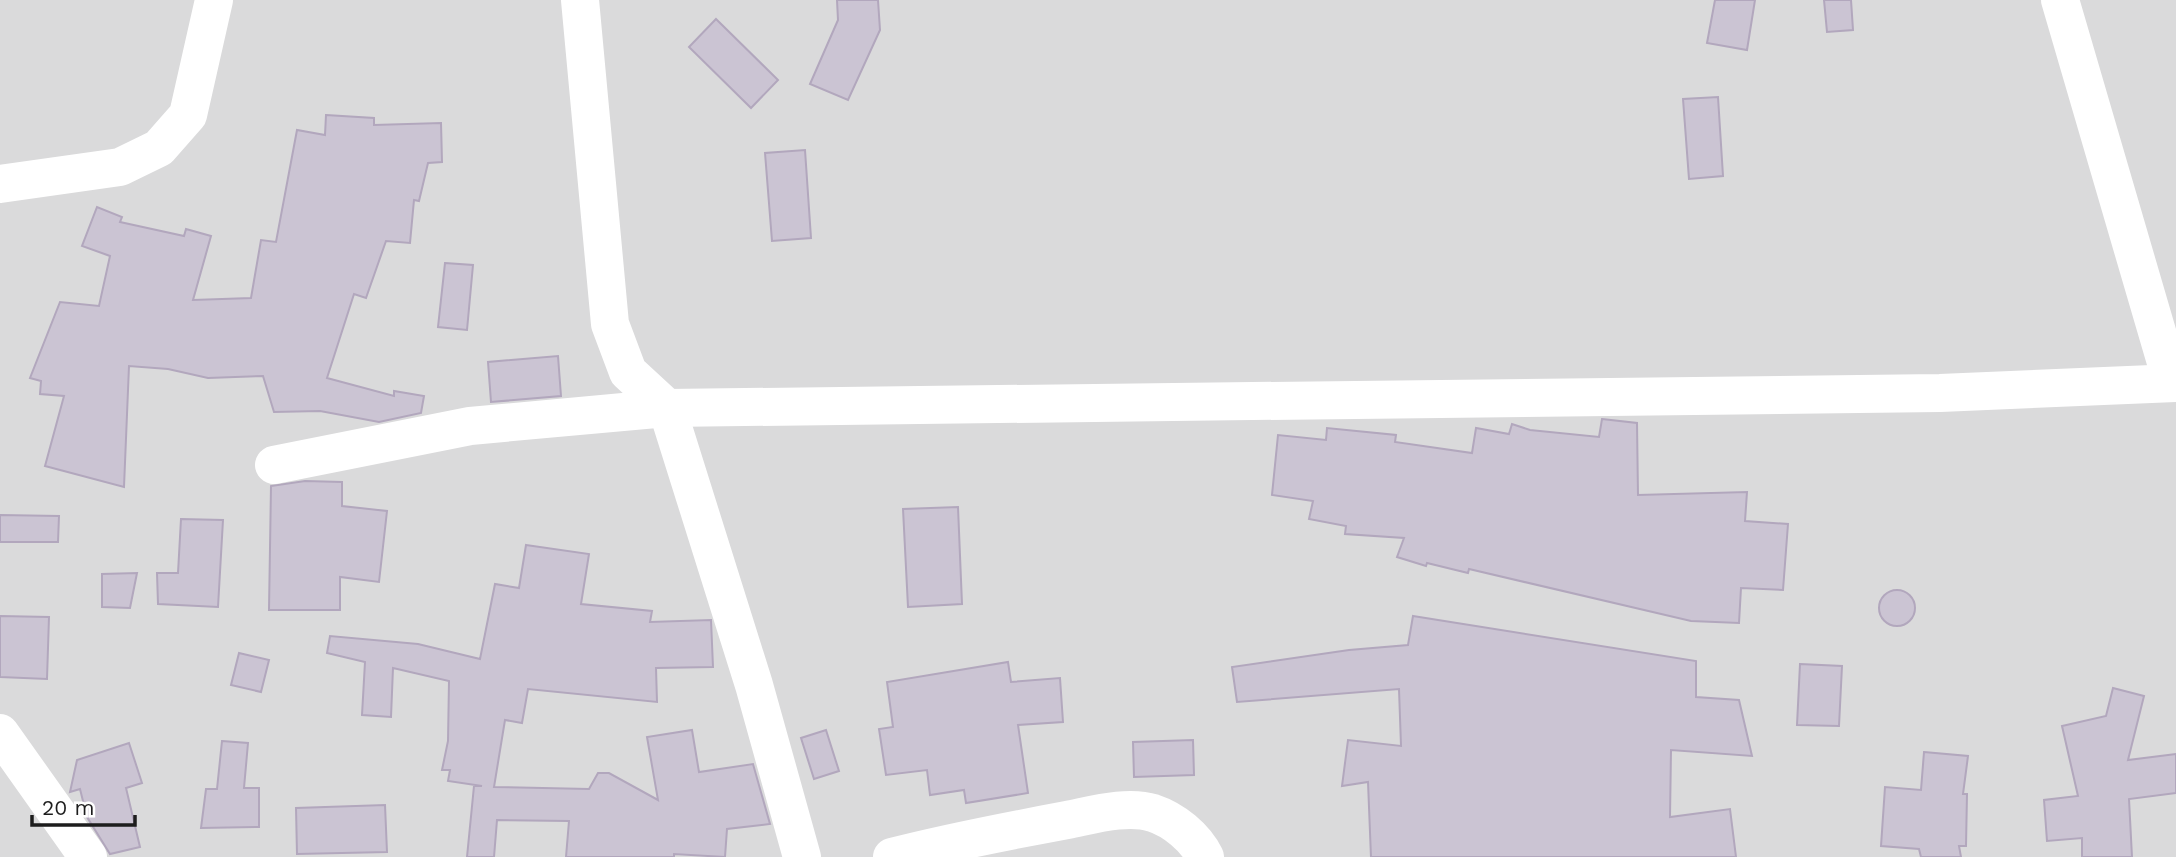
<svg xmlns="http://www.w3.org/2000/svg" width="2176" height="857" font-family="'Work Sans',sans-serif">
  <rect width="100%" height="100%" fill="#eae3ed"/>
  <rect fill="#dadadb" x="0" y="0" width="2176" height="857"/>
  <g fill="#cbc4d3" stroke="#b2a7bd" stroke-width="2">
    <polygon points="837,0 878,0 880,30 848,100 810,84 838,20"/>
    <polygon points="1715,0 1755,0 1747,50 1707,43"/>
    <polygon points="1824,0 1851,0 1853,30 1827,32"/>
    <polygon points="716,19 778,80 751,108 689,47"/>
    <polygon points="1718,97 1723,176 1689,179 1683,99"/>
    <polygon points="326,115 374,118 374,125 441,123 442,162 428,163 419,201 414,200 410,243 386,241 366,298 354,294 327,378 394,396 394,391 424,396 421,413 379,422 320,411 274,412 263,376 208,378 168,369 129,366 124,487 45,466 64,396 40,394 41,381 30,378 60,302 99,306 110,256 82,246 97,207 122,217 120,222 184,236 186,229 211,236 193,300 251,298 261,240 276,242 297,130 325,135"/>
    <polygon points="805,150 811,238 772,241 765,153"/>
    <polygon points="445,263 473,265 467,330 438,327"/>
    <polygon points="558,356 561,396 491,402 488,362"/>
    <polygon points="1602,419 1637,423 1638,495 1747,492 1745,521 1788,524 1783,590 1741,588 1739,623 1691,621 1469,569 1468,573 1427,563 1426,566 1397,557 1404,538 1345,534 1346,526 1309,519 1313,501 1272,495 1278,435 1326,440 1327,428 1396,435 1395,442 1472,453 1476,428 1509,434 1512,424 1530,430 1599,437"/>
    <polygon points="305,481 342,482 342,506 387,511 379,582 340,577 340,610 269,610 271,486"/>
    <polygon points="958,507 962,604 908,607 903,509"/>
    <polygon points="0,515 59,516 58,542 0,542"/>
    <polygon points="181,519 223,520 218,607 158,604 157,573 178,573"/>
    <polygon points="526,545 589,554 581,604 652,611 650,622 711,620 713,667 656,668 657,702 528,689 522,723 505,720 494,787 589,789 598,773 609,773 658,800 647,737 692,730 699,772 753,764 770,824 727,829 725,857 674,854 674,857 566,857 569,821 497,820 494,857 467,857 474,786 482,786 448,781 450,770 442,770 448,741 449,681 393,668 391,717 362,715 365,662 327,653 330,636 418,644 480,659 495,584 519,588"/>
    <polygon points="137,573 130,608 102,607 102,574"/>
    <circle cx="1897" cy="608" r="18"/>
    <polygon points="0,616 49,617 47,679 0,677"/>
    <polygon points="1413,616 1696,661 1696,697 1739,700 1752,756 1671,750 1670,817 1730,809 1736,857 1371,857 1368,782 1342,786 1348,740 1401,746 1399,689 1237,702 1232,667 1349,650 1408,645"/>
    <polygon points="239,653 269,660 261,692 231,685"/>
    <polygon points="1008,662 1011,682 1060,678 1063,722 1018,725 1028,793 966,803 964,790 930,795 927,770 886,775 879,729 893,727 887,682"/>
    <polygon points="1800,664 1842,666 1839,726 1797,725"/>
    <polygon points="2113,688 2144,696 2128,760 2176,754 2176,793 2129,799 2132,857 2082,857 2082,838 2047,841 2044,800 2078,796 2062,726 2106,716"/>
    <polygon points="826,730 839,771 814,779 801,738"/>
    <polygon points="1193,740 1194,775 1134,777 1133,742"/>
    <polygon points="222,741 248,743 244,788 259,788 259,827 201,828 206,789 217,789"/>
    <polygon points="129,743 142,783 126,788 140,847 110,854 87,817 80,789 70,792 77,760"/>
    <polygon points="1924,752 1968,756 1963,794 1967,794 1966,846 1959,846 1961,857 1921,857 1919,849 1881,846 1885,787 1921,790"/>
    <polygon points="385,805 387,852 297,854 296,808"/>
  </g>
  <g fill="none" stroke-linecap="round" stroke-linejoin="round">
    <g stroke="#fff" stroke-width="38">
      <polyline points="580,0 610,324 628,372 667,408 754,685 802,857"/>
      <polyline points="2060,0 2172,383"/>
      <polyline points="0,184 120,167 159,148 188,115 214,0"/>
      <polyline points="274,465 470,426 667,408 1940,393 2176,383"/>
      <polyline points="0,733 88,857"/>
      <path d="M892,857c58,-15 116,-26 175,-37 26,-5 60,-15 86,-7 21,7 42,24 52,44"/>
    </g>
  </g>
  <path d="M32 815v10h103v-10" fill="none" stroke="#1d1d1d" stroke-width="3.5"/>
  <text x="42" y="815" font-size="21" fill="#1d1d1d" stroke="#ffffff" stroke-width="5" paint-order="stroke">20 m</text>
</svg>
